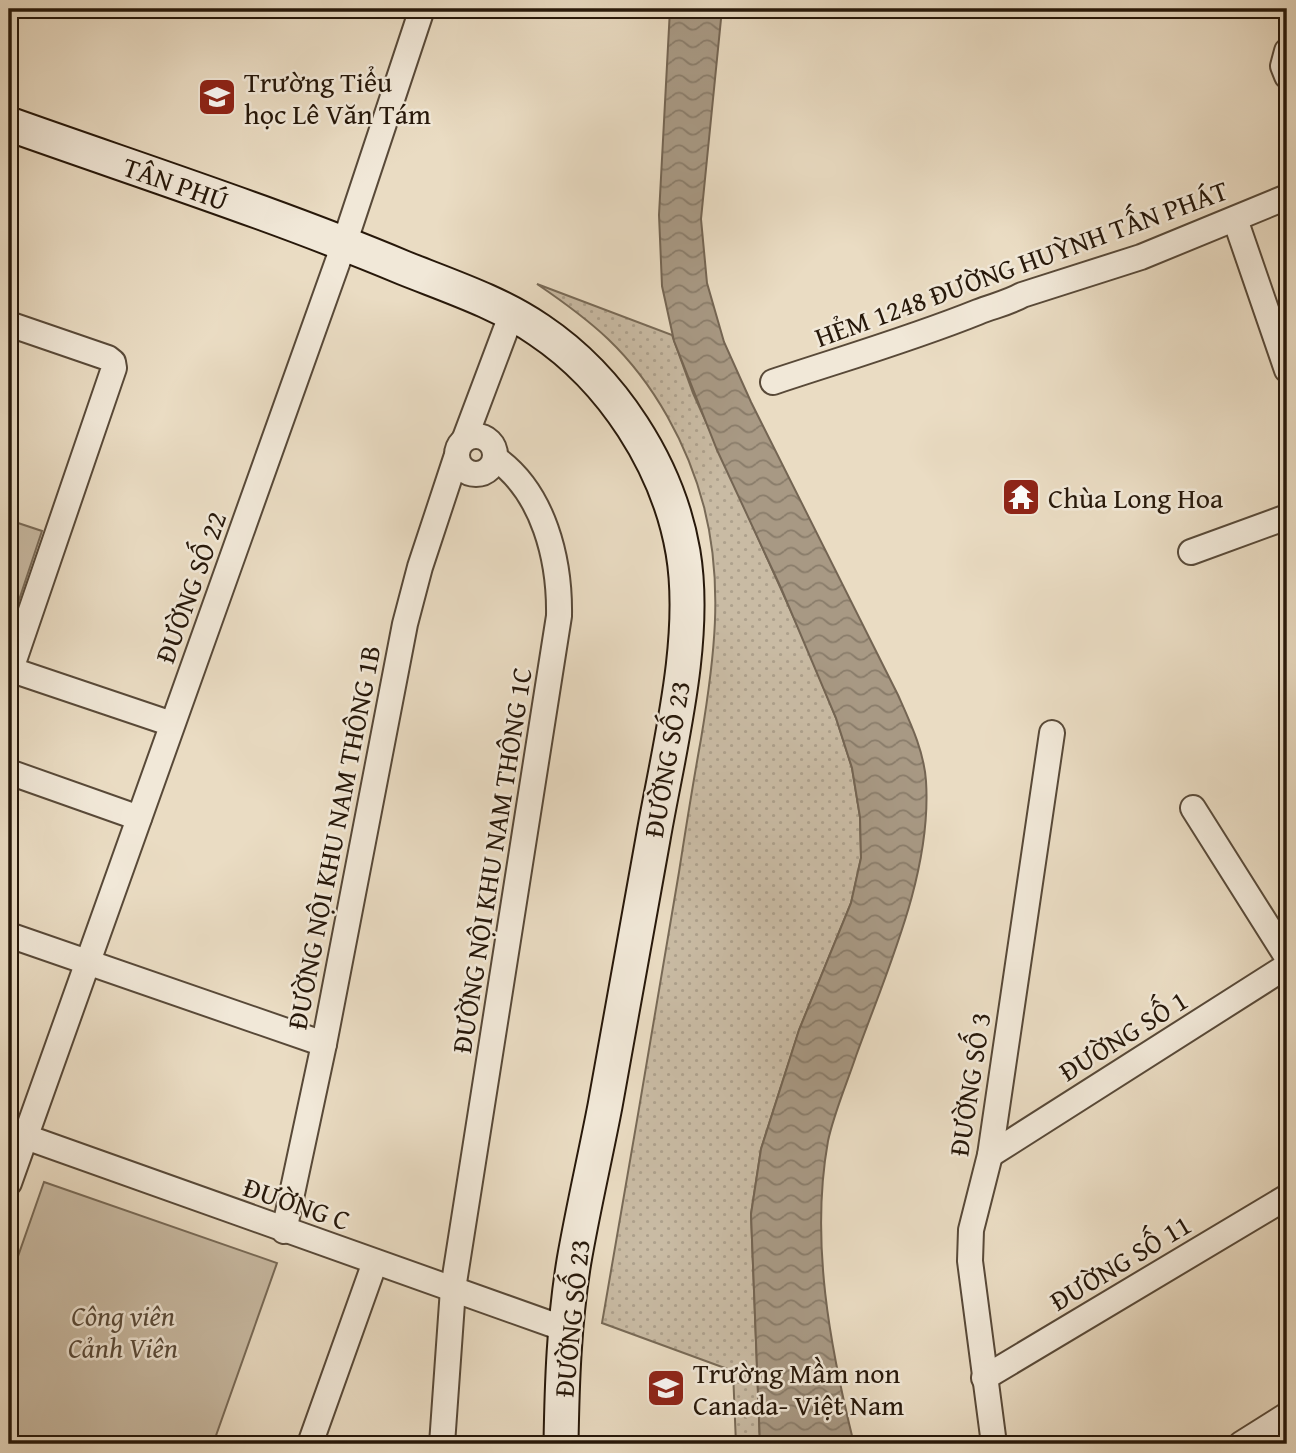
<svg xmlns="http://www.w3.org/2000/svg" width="1296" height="1453" font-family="'Gentium Book Plus',serif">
  <defs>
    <pattern id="grass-dots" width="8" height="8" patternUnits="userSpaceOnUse" patternTransform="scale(1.75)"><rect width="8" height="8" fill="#c9bba4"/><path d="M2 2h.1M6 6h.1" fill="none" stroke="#ada08c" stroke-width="1.8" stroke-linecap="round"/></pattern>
    <pattern id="water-waves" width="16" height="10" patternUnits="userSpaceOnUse" patternTransform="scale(1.75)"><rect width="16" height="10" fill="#a89984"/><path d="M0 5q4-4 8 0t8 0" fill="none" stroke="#897c6a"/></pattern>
  </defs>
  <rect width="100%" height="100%" fill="#eadcc3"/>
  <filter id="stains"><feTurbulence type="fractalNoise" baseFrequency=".00286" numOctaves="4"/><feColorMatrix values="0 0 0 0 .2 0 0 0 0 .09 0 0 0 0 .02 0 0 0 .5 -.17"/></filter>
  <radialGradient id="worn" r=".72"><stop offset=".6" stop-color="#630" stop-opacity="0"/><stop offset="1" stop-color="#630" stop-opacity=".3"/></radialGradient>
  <path fill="url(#grass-dots)" stroke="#786a57" stroke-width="2" d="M537,284l135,51 21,58 114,254 29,71 16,50 8,49 1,41 -10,45 -52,127 -38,119 -10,65 9,230h-24l-3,-73 -131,-48c26,-150 52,-301 77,-451 7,-45 14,-89 22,-133 13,-78 23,-154 3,-232 -16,-62 -50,-124 -96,-168 -22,-21 -46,-38 -71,-55z"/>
  <g fill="#c9bba4" stroke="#786a57" stroke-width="2">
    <polygon points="9,520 42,531 9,630"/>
    <polygon points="44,1182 277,1263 213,1444 9,1444 9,1282"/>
  </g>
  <path fill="url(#water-waves)" stroke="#746553" stroke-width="2" d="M670,9h52l-21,210 6,64 17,59 27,60 147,293c12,27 26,56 28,86 6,92 -39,189 -70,275 -9,27 -22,57 -28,85 -18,100 2,206 26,303h-94l-9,-230 10,-65 38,-119 52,-127 10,-45 -1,-41 -8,-49 -16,-50 -55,-130 -64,-138 -43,-109 -12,-55 -3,-71z"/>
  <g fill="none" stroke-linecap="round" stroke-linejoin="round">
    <defs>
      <g id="street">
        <polyline points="1287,51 1283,66 1287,76"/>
        <polyline points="1235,219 1287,370"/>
        <polyline points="9,324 108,358 113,362 114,368 11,669"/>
        <path d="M773,382c69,-23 138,-43 205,-70 15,-6 30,-9 44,-17l119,-38 146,-60"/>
        <circle cx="476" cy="455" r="19"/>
        <polyline points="465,438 512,313"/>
        <polyline points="1191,552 1287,517"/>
        <polyline points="9,669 172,724"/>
        <polyline points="9,772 139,818"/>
        <polyline points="1193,808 1287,957"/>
        <polyline points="9,935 324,1044"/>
        <polyline points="9,1131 565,1329"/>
        <polyline points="990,1155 1287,966"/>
        <polyline points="9,1183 344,244 422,9"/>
        <polyline points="284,1231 324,1044 405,624 420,567 456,458"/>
        <polyline points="984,1378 1287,1197"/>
        <polyline points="310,1444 375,1262"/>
        <path d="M442,1444l11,-155 106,-673c1,-56 -15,-124 -64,-158"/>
        <polyline points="994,1444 970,1261 971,1230 990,1155 1052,733"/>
        <polyline points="1241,1444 1287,1415"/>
      </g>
      <g id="secondary">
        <path id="s1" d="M9,124c132,47 266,90 395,144 45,18 94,34 135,62 73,49 129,135 144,222 15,88 -15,200 -30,287 -16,89 -32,178 -48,267 -10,52 -22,103 -31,155 -10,61 -12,122 -13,183"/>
      </g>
    </defs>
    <use href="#street" stroke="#584938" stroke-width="28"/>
    <use href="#secondary" stroke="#27180a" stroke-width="37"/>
    <use href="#street" stroke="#f1e8d8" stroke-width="24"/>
    <use href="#secondary" stroke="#f1e8d8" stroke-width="33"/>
  </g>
  <defs>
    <symbol id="school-square" viewBox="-11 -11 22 22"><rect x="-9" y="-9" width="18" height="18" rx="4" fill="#8f2418" stroke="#f1e8d8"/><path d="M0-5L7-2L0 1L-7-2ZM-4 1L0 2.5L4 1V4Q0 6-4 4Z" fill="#fff"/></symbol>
    <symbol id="temple-square" viewBox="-11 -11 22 22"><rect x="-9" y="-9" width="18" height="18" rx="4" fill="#8f2418" stroke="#f1e8d8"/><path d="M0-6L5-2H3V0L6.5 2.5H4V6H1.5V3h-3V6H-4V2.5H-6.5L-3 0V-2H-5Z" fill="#fff"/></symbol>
  </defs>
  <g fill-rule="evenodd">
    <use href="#school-square" x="195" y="75" width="44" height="44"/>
    <use href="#temple-square" x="999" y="475" width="44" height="44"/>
    <use href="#school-square" x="644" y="1366" width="44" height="44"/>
  </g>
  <g text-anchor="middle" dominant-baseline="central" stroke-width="5" stroke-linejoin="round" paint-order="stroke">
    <g font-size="28" fill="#27180a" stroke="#f1e8d8" text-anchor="start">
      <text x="244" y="81">Trường Tiểu<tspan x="244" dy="32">học Lê Văn Tám</tspan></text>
      <text x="1048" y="497">Chùa Long Hoa</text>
      <text x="693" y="1372">Trường Mầm non<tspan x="693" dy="32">Canada- Việt Nam</tspan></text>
    </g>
    <g font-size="28" fill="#27180a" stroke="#f1e8d8">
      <text stroke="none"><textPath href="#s1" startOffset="177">TÂN PHÚ</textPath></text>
      <text transform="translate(1021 263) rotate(-20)">HẺM 1248 ĐƯỜNG HUỲNH TẤN PHÁT</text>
      <text transform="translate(190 587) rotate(-70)">ĐƯỜNG SỐ 22</text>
      <text transform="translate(666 759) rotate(-80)">ĐƯỜNG SỐ 23</text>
      <text transform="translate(333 837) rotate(-79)">ĐƯỜNG NỘI KHU NAM THÔNG 1B</text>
      <text transform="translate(491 860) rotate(-81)">ĐƯỜNG NỘI KHU NAM THÔNG 1C</text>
      <text transform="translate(1123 1035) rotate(-32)">ĐƯỜNG SỐ 1</text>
      <text transform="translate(969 1084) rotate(-81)">ĐƯỜNG SỐ 3</text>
      <text transform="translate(297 1203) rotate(19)">ĐƯỜNG C</text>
      <text transform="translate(1120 1262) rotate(-31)">ĐƯỜNG SỐ 11</text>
      <text transform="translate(571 1318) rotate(-84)">ĐƯỜNG SỐ 23</text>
    </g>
    <g font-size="28" font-style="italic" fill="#584938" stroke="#f1e8d8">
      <text x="123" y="1315">Công viên<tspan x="123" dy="32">Cảnh Viên</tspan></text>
    </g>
  </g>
  <rect width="1296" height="1453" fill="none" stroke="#eadcc3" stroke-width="35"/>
  <rect x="10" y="10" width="1275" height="1432" fill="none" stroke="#27180a" stroke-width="3.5"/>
  <rect x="18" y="18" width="1261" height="1418" fill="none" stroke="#27180a" stroke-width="2"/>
  <rect width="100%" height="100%" filter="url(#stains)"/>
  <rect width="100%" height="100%" fill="url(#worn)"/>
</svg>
